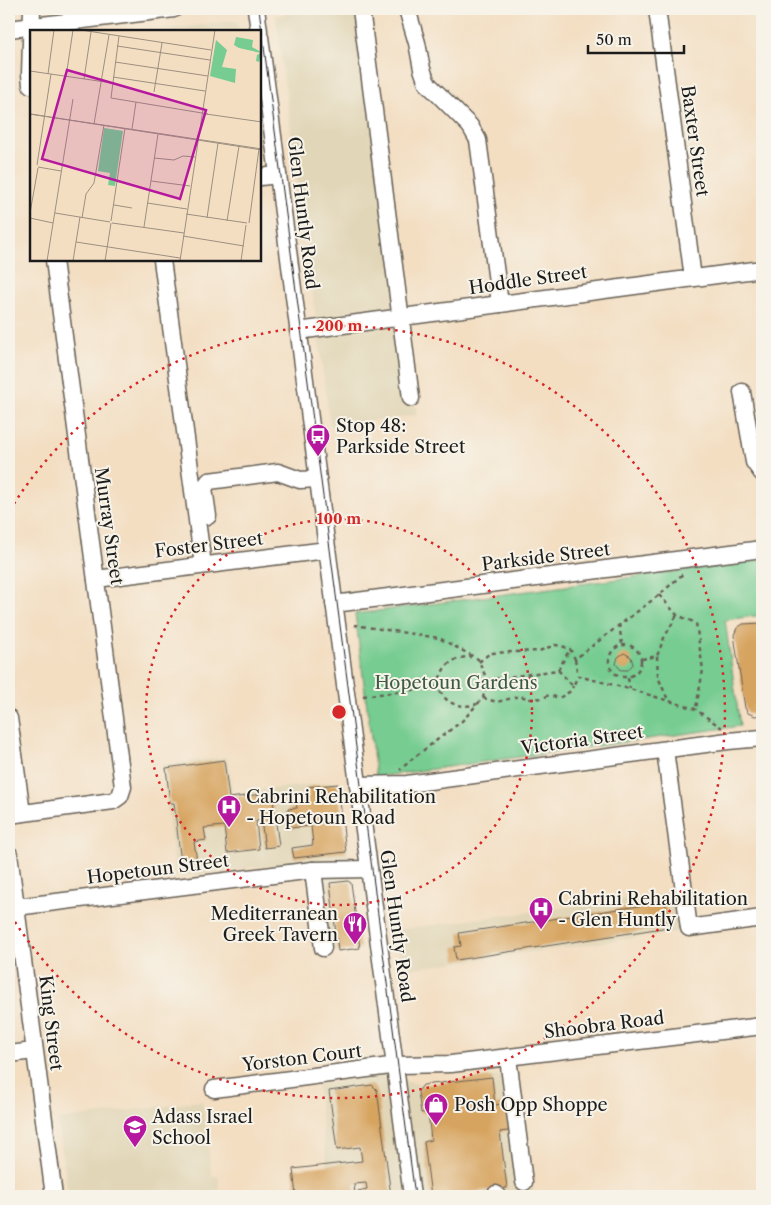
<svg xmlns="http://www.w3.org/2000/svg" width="771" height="1205" font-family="'Libre Caslon Text',serif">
  <rect width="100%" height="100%" fill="#f7f3e8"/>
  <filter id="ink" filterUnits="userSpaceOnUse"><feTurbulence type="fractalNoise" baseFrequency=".02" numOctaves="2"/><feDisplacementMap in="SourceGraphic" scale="10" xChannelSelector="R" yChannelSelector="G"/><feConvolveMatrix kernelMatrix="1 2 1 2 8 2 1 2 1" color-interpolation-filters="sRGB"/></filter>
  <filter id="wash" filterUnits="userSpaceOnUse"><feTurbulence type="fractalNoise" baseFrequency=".0096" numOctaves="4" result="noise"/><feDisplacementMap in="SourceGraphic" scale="20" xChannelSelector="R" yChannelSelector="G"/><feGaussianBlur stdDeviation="1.12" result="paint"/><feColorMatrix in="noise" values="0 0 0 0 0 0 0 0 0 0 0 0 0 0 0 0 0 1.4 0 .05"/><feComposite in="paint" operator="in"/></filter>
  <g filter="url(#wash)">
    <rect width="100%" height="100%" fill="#f3dec2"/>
    <g fill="#e1d6b7">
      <polygon points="326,9 364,9 417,415 330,426 276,17 278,15"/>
      <polygon points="234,21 238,24 239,31 151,31"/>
      <polygon points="227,757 232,793 338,782 361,949 319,954 311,881 292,863 176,877 162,765"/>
      <polygon points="680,892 686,931 401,970 396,930"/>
      <polygon points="519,1073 534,1196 331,1196 317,1085 378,1076 423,1085"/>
      <polygon points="202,1101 212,1176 218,1176 220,1196 68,1196 58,1120"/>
    </g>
    <polygon fill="#76cc91" stroke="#497456" points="762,560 762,615 725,620 740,726 376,777 355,614"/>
    <g id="blocks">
      <g fill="#d7a460">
        <polygon points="762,623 762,715 755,716 748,713 745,708 734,635 737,628 743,624"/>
        <polygon points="624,653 631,657 633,664 628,670 621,670 616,664 618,657"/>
        <polygon points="224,760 229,798 272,793 279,846 265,848 261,820 256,821 259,849 227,853 224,826 204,828 206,840 194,842 197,861 181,863 174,803 170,803 166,768"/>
        <polygon points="338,784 346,852 294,858 292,848 313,845 312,835 311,826 290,828 288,809 297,808 296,799 309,797 307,787"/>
        <polygon points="348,881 351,883 360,948 338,951 330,883"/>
        <polygon points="665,902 669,927 456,960 454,947 461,946 459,933"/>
        <polygon points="492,1077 495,1105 511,1103 515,1130 500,1132 507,1188 473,1192 473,1196 431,1196 424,1142 431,1140 428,1112 421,1113 418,1092 423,1085"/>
        <polygon points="372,1085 377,1090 391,1196 359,1196 358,1191 367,1189 366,1183 354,1184 355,1196 296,1196 293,1169 362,1161 360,1147 337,1150 329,1091"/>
      </g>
    </g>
  </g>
  <g filter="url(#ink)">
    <use href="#blocks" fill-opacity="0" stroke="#676056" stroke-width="1"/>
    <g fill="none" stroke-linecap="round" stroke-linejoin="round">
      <defs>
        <g id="minor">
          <polyline points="256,9 259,31"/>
          <polyline points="361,9 411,398"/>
          <polyline points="407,9 417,43 422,69 427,83 470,126 478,140 500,304"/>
          <polyline points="657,9 693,278"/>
          <polyline points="9,29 174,9"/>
          <polyline points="260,37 412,1196"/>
          <polyline points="31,85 30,74 32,9"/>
          <polyline points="260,177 278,175"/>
          <polyline points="162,260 203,565"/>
          <polyline points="298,331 762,269"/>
          <polyline points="742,392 754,462 762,473"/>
          <polyline points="208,516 204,488 209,481 278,472 300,480 318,479"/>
          <polyline points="96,579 327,550"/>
          <polyline points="334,604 762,549"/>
          <polyline points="9,718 22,813"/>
          <polyline points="665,750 689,928 762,918"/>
          <polyline points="358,785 407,784 728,741 762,738"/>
          <polyline points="9,815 113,801 120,796 123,787 54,260"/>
          <polyline points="9,854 54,1196"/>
          <polyline points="313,870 323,948"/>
          <polyline points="9,903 24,906 313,870 369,869"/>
          <polyline points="9,1054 34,1051"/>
          <polyline points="508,1058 524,1182"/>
          <polyline points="214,1089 398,1065 451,1064 762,1026"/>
          <polyline points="496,1194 497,1196"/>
        </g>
      </defs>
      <use href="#minor" stroke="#676056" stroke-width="19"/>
      <g stroke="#676056" stroke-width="2.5" stroke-dasharray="4 4" stroke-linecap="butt">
        <polyline points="659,595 677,615 696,623 703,670 696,708"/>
        <polyline points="619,624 622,644"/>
        <polyline points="354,625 439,638 478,659 487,680 483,698 462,721 412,759 400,770"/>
        <circle cx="625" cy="661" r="16"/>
        <polyline points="657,656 658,677 668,700"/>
        <polyline points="575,659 578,676"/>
        <polyline points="642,659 657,656 664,638 677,615"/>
        <polyline points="479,662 490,653 539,651 555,645 562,646 570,649"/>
        <polyline points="558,670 570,649 575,659 659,595 684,573"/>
        <polyline points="628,678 630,689"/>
        <polyline points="487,680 558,670 573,686 578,676 630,689 695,709 722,728"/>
        <path d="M438,687c3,-20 13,-30 33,-30"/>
        <path d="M363,696l75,-9c7,17 21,22 39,17"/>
        <polyline points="483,698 497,702 520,696 530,699 543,698 549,695 559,698 571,691 573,686"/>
      </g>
      <use href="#minor" stroke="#fff" stroke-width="16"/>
      <polyline stroke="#1c1c1c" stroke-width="1" points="259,9 415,1196"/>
    </g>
  </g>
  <g fill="none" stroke="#d62828" stroke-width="2.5" stroke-dasharray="2.5 5">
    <circle cx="339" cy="712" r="193"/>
    <path d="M10 510A386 386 0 1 1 10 914"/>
  </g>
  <defs>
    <symbol id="bus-pin" viewBox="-11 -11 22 30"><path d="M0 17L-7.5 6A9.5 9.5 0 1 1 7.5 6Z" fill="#b5179e" stroke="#f7f3e8"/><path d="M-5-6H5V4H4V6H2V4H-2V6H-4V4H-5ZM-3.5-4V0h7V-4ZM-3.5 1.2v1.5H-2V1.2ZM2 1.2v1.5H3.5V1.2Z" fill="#fff"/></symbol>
    <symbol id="hospital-pin" viewBox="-11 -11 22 30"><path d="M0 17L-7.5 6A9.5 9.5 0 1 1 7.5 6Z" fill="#b5179e" stroke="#f7f3e8"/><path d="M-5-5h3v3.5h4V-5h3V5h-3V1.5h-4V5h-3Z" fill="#fff"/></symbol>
    <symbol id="restaurant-pin" viewBox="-11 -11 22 30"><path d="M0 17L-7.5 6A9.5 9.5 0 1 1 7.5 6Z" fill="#b5179e" stroke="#f7f3e8"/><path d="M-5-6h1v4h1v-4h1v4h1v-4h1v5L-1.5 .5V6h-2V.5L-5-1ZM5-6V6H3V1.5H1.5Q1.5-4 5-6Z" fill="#fff"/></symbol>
    <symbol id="shop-pin" viewBox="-11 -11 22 30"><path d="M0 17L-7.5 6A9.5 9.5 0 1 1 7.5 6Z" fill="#b5179e" stroke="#f7f3e8"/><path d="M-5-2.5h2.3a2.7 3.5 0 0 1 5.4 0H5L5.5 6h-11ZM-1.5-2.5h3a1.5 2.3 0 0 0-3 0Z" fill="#fff"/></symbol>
    <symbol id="school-pin" viewBox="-11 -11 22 30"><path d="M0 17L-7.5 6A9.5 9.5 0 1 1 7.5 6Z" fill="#b5179e" stroke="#f7f3e8"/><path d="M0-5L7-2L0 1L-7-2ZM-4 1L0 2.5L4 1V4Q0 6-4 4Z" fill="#fff"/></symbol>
  </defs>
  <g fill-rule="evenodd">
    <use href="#bus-pin" x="304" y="422" width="28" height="38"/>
    <use href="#hospital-pin" x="215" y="793" width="28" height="38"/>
    <use href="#hospital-pin" x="527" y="895" width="28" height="38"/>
    <use href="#restaurant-pin" x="341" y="910" width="28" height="38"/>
    <use href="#shop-pin" x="422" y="1091" width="28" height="38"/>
    <use href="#school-pin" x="121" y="1113" width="28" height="38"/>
  </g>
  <g text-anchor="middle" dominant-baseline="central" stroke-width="4" stroke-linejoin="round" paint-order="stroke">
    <g font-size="18" fill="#1c1c1c" stroke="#f7f3e8">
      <text transform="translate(695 141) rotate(82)">Baxter Street</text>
      <text transform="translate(303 213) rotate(83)">Glen Huntly Road</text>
      <text transform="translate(528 280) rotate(-8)">Hoddle Street</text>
      <text transform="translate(109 526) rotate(82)">Murray Street</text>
      <text transform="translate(209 545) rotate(-7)">Foster Street</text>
      <text transform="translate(546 557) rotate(-7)">Parkside Street</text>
      <text transform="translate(582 740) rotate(-8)">Victoria Street</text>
      <text transform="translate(158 869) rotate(-7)">Hopetoun Street</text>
      <text transform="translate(397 926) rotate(82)">Glen Huntly Road</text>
      <text transform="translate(51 1023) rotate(83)">King Street</text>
      <text transform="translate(604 1025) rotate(-7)">Shoobra Road</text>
      <text transform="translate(302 1058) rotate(-7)">Yorston Court</text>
    </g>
    <g font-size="18" fill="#1c1c1c" stroke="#f7f3e8" text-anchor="start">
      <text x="336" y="426">Stop 48:<tspan x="336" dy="21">Parkside Street</tspan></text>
      <text x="246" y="797">Cabrini Rehabilitation<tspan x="246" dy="21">- Hopetoun Road</tspan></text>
      <text x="558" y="899">Cabrini Rehabilitation<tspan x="558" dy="21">- Glen Huntly</tspan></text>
      <text x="338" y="914" text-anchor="end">Mediterranean<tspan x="338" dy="21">Greek Tavern</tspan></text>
      <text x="454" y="1105">Posh Opp Shoppe</text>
      <text x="152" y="1117">Adass Israel<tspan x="152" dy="21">School</tspan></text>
    </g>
    <g font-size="18" fill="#3c5a45" stroke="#f7f3e8">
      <text x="456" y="683">Hopetoun Gardens</text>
    </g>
  </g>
  <g transform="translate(30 30)">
    <rect width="231" height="231" fill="#f3dec2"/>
    <path d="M206,7l17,3 -1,7 9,5v3l-2,7 -3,-1 1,-6 4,-2 -22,-5 -5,-3zM186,10l11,10 -5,17 14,2 -1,14 -25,-7zM74,98l19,3 -8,55 -7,-1 2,-12 -12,-2z" fill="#76cc91"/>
    <path fill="none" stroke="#9d9080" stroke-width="1" d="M51,0l130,20M89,6l-8,62 97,16M87,16l93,14M85,32l93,14M0,41l82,12M18,44l6,-44M36,47l7,-47M83,47l92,14M54,49l7,-47M124,62l8,-49M0,84l232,35M0,84l232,36M176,84l56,8M64,94l15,-89M102,99l4,-27M124,128l20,2 9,-4 12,1M7,135l14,-91M8,137l23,4M121,151l39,5M117,173l40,6M84,175l18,3M0,183l8,-45M25,183l55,9M156,184l61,9M0,188l23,5M52,188l4,-24 8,-11 10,-58M177,188l11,-75M81,191l14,-93M197,191l12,-75M82,193l72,10M219,193l10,-74M114,197l14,-93M153,206l61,10M46,212l104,16M17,231l26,-162M43,231l7,-44M75,231l6,-38M150,231l35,-231M211,231l5,-36"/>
    <path fill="#b5179e" fill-opacity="0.15" stroke="#b5179e" stroke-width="2.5" d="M37,40l139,40 -26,89 -138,-40z"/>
    <rect width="231" height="231" fill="none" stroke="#1c1c1c" stroke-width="2.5"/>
  </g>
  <circle cx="339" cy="712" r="8" fill="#d62828" stroke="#f7f3e8" stroke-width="2.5"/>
  <g font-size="15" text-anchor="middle" font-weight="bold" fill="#d62828" stroke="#f7f3e8" stroke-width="4" stroke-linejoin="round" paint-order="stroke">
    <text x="339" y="331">200 m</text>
    <text x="339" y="524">100 m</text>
  </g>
  <rect width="771" height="1205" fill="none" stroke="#f7f3e8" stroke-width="30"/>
  <path d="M588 45v8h96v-8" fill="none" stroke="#1c1c1c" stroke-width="2.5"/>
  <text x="596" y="45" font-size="15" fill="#1c1c1c" stroke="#f7f3e8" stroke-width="4" paint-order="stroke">50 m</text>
</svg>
